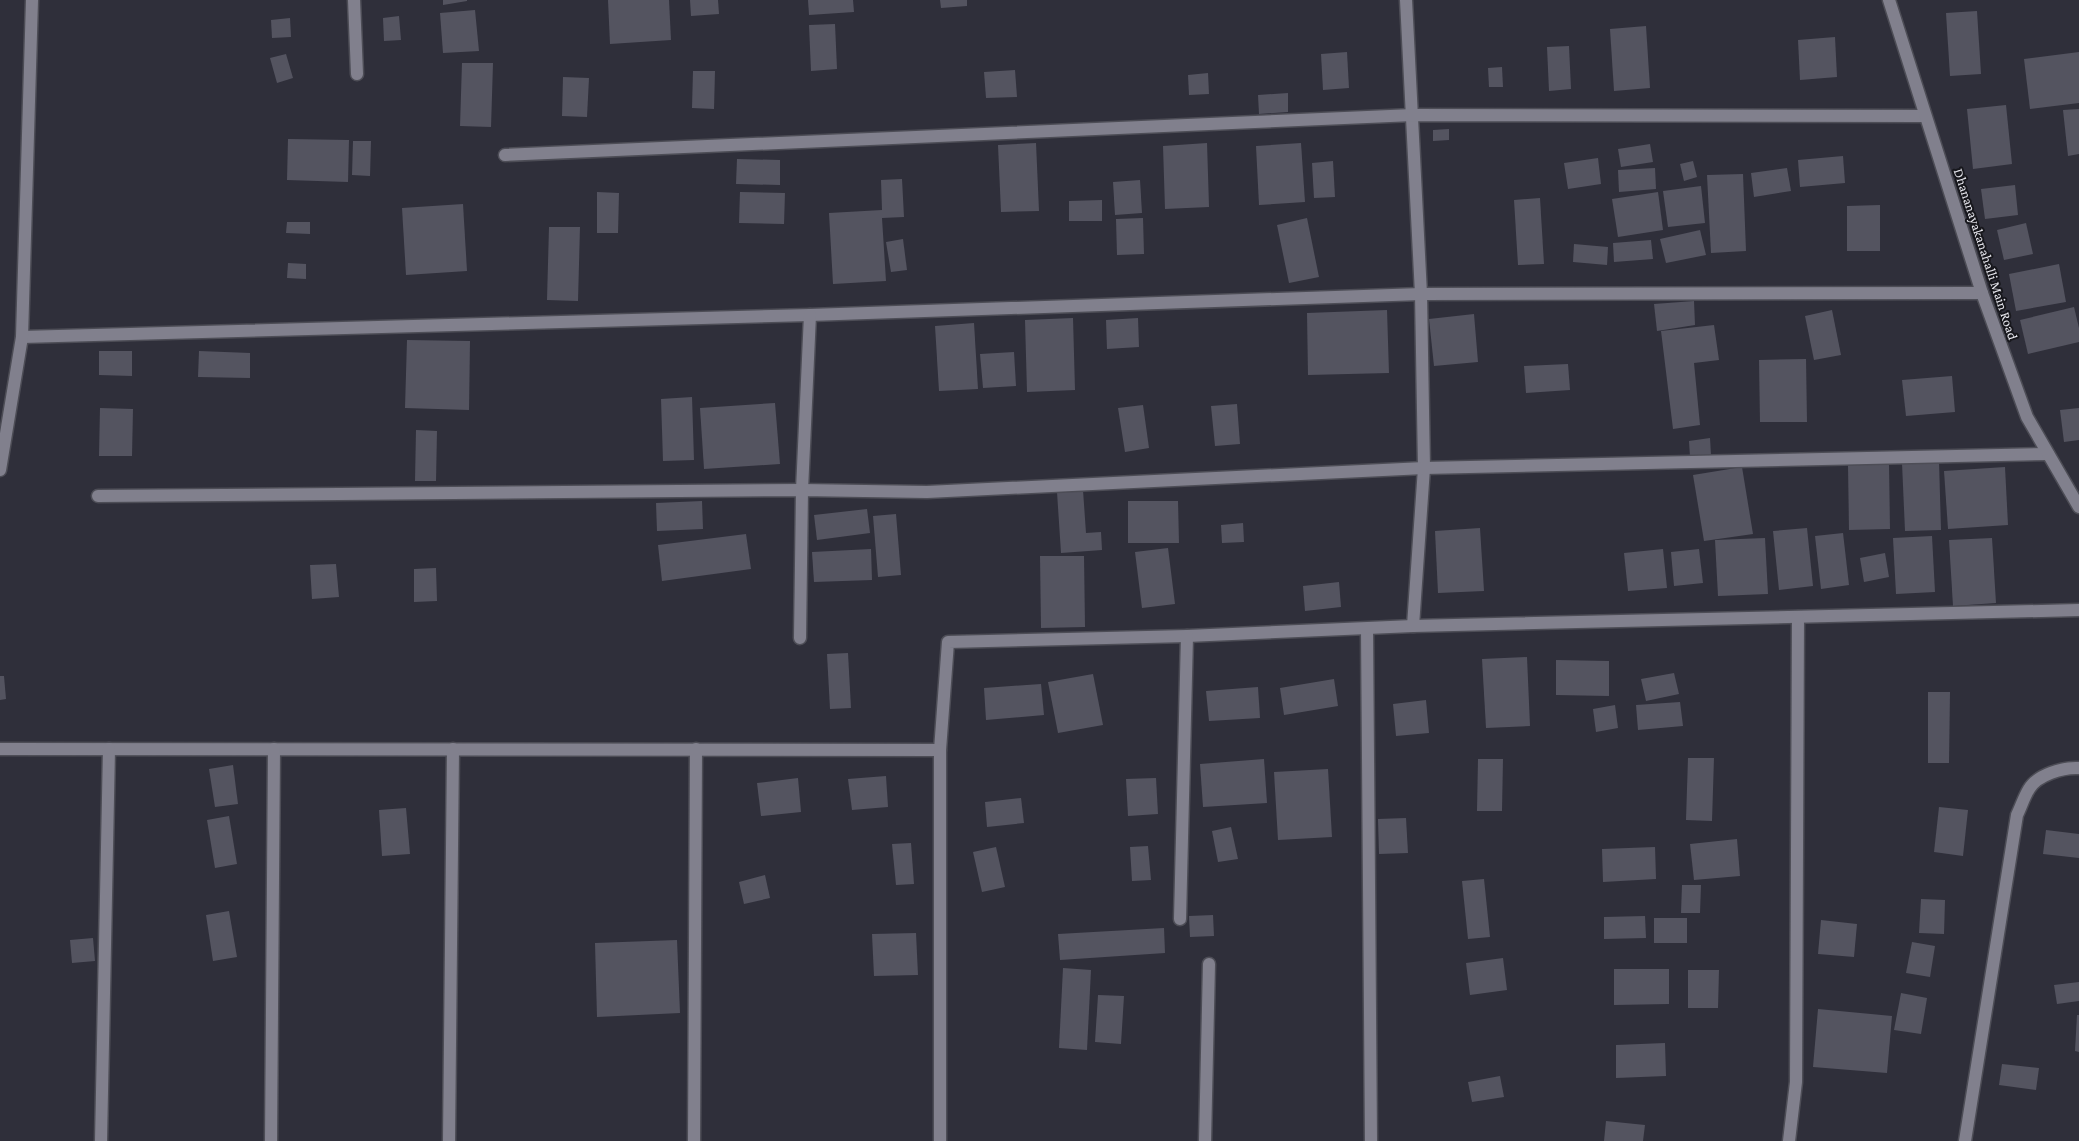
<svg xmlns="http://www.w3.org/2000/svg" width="2079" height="1141" font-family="'Crimson Pro',serif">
  <rect width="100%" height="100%" fill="#2f2f3a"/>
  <g fill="#545460">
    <polygon points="443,0 467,0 467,1 443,5"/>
    <polygon points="608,0 669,0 671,40 610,44"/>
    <polygon points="690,0 718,0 719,14 691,16"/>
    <polygon points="808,0 853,0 854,12 809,15"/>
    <polygon points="940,0 967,0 967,6 941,8"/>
    <polygon points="475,10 479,51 443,53 440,13"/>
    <polygon points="1977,11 1981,74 1950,76 1946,13"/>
    <polygon points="399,16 401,40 384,41 383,18"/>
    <polygon points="290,18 291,37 272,38 271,20"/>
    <polygon points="835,24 837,69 811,71 809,25"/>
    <polygon points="1646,26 1650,88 1614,91 1610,29"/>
    <polygon points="1835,37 1837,77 1800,80 1798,40"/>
    <polygon points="1569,46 1571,89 1549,91 1547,47"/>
    <polygon points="1347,52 1349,88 1323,90 1321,54"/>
    <polygon points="2079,52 2079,103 2030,109 2024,59"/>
    <polygon points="286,54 293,78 277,83 270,58"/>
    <polygon points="462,63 493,63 491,127 460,126"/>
    <polygon points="1502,67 1503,87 1489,87 1488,68"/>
    <polygon points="1015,70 1017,97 986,98 984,72"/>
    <polygon points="693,71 715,71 714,109 692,108"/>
    <polygon points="1208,73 1209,94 1189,95 1188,75"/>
    <polygon points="563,77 589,78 587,117 562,116"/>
    <polygon points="1288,93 1288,112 1259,114 1258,95"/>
    <polygon points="2006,105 2012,164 1973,169 1967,109"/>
    <polygon points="2079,109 2079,154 2068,156 2063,110"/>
    <polygon points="1449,129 1449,140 1433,141 1433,130"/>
    <polygon points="288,139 349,140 348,182 287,180"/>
    <polygon points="353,141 371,141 370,176 352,175"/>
    <polygon points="1036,143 1039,211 1001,212 998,145"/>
    <polygon points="1207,143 1209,207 1165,209 1163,146"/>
    <polygon points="1301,143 1305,202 1259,205 1256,146"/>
    <polygon points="1650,144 1653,162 1621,167 1618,149"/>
    <polygon points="1843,156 1845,183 1800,187 1798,160"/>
    <polygon points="1598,158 1601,184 1568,189 1564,163"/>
    <polygon points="737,159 780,160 780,185 736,184"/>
    <polygon points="1333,161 1335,197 1314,198 1312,163"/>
    <polygon points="1693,161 1697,177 1684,181 1680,164"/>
    <polygon points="1655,168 1656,189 1619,192 1618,170"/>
    <polygon points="1787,168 1791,191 1754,197 1751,173"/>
    <polygon points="1743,174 1746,251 1711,253 1707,175"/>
    <polygon points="902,179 904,217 882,218 886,281 833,284 829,213 882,210 881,180"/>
    <polygon points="1140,180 1142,213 1115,215 1113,182"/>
    <polygon points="2015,185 2018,215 1985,219 1981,189"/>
    <polygon points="1701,186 1705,223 1668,227 1663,191"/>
    <polygon points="597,192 619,193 618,233 597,233"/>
    <polygon points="740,192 785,193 784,224 739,223"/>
    <polygon points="1658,192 1663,230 1618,237 1612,199"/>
    <polygon points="1540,198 1544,264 1518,265 1514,200"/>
    <polygon points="1102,200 1102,221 1069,221 1069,201"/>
    <polygon points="463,204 467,271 406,275 402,208"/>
    <polygon points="1880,205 1880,251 1847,251 1847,206"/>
    <polygon points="1143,218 1144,254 1117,255 1116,219"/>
    <polygon points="1307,218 1319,277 1289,283 1277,225"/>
    <polygon points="287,222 310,222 310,234 286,233"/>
    <polygon points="2026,223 2033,254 2004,260 1997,230"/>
    <polygon points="549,227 580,227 578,301 547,300"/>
    <polygon points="1700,230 1706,255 1666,263 1660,239"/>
    <polygon points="903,239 907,270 891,272 886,242"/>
    <polygon points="1651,240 1653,259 1614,262 1613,243"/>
    <polygon points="1574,244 1608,247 1607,265 1573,262"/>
    <polygon points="288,263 306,264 306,279 287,278"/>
    <polygon points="2059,264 2066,302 2016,311 2009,274"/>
    <polygon points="1694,301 1695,325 1657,331 1654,304"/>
    <polygon points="2074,307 2079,328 2079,342 2028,354 2020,320"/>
    <polygon points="1387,310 1389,373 1308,375 1307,313"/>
    <polygon points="1832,310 1841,355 1814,360 1805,316"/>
    <polygon points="1474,314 1478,362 1434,366 1429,319"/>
    <polygon points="1073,318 1075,390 1027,392 1025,320"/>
    <polygon points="1138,318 1139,347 1107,349 1106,320"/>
    <polygon points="974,323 978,389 939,391 935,326"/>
    <polygon points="1714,325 1719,360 1694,363 1700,425 1673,429 1661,331"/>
    <polygon points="407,340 470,341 469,410 405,408"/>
    <polygon points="99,351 132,351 132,376 99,375"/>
    <polygon points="199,351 250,353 250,378 198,377"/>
    <polygon points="1014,352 1016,386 983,388 980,354"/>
    <polygon points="1806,359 1807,422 1760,422 1759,360"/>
    <polygon points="1568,364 1570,390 1526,393 1524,366"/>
    <polygon points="1952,376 1955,412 1906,416 1902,380"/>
    <polygon points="692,397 694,460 663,461 661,399"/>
    <polygon points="775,403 780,464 704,469 700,408"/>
    <polygon points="1237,404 1240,444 1215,446 1211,406"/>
    <polygon points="1143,405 1149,448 1125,452 1118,408"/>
    <polygon points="100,408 133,409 132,456 99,456"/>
    <polygon points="2079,408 2079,440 2064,442 2060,410"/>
    <polygon points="416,430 437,431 436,481 415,481"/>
    <polygon points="1710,438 1711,455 1690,457 1689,441"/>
    <polygon points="1939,461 1941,530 1905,531 1902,463"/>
    <polygon points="1889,464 1890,529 1849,530 1848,465"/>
    <polygon points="1742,467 1753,534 1704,541 1693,475"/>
    <polygon points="2005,467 2008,525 1948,529 1944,471"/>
    <polygon points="1083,490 1086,533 1101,532 1102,550 1061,553 1057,492"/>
    <polygon points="702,501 703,529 657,531 656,503"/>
    <polygon points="1128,501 1178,501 1179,543 1128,543"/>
    <polygon points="867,509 870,533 817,540 814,515"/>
    <polygon points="896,514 901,575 878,577 873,516"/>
    <polygon points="1243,523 1244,542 1222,543 1221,525"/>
    <polygon points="1480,528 1484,591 1438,593 1435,531"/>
    <polygon points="1807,528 1813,586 1779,590 1773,531"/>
    <polygon points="1843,533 1849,585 1821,589 1815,536"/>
    <polygon points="746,534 751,569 662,581 658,545"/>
    <polygon points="1932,536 1935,592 1896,594 1893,538"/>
    <polygon points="1765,538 1768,594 1718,596 1715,540"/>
    <polygon points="1992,538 1996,603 1953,606 1949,540"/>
    <polygon points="1168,548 1175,604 1142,608 1135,552"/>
    <polygon points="871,549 872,580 814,582 812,552"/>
    <polygon points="1663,549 1667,588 1628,591 1624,553"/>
    <polygon points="1699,549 1703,583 1674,586 1671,552"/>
    <polygon points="1885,553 1889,577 1864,582 1860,558"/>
    <polygon points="1040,556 1084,556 1085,627 1041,628"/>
    <polygon points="336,564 339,597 312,599 310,565"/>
    <polygon points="436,568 437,601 414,602 414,569"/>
    <polygon points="1339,582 1341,607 1305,611 1303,586"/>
    <polygon points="848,653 851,708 830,709 827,654"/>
    <polygon points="1527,657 1530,726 1486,728 1482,659"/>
    <polygon points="1556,660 1609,661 1609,696 1556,695"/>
    <polygon points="1674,673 1679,694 1646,701 1641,679"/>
    <polygon points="1093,674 1103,725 1058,733 1048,682"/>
    <polygon points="0,676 4,676 6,699 0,700"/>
    <polygon points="1334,679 1338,706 1284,715 1280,688"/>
    <polygon points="1041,684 1044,715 986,720 984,688"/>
    <polygon points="1258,687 1260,718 1209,721 1206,691"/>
    <polygon points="1928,692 1950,692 1949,763 1928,763"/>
    <polygon points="1426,700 1429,733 1396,736 1393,704"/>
    <polygon points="1680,702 1683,726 1638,730 1636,705"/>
    <polygon points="1615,705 1618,728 1596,732 1593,709"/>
    <polygon points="1688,758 1714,758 1712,821 1686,820"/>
    <polygon points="1264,759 1267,803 1203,807 1200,764"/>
    <polygon points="1478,759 1503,759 1502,811 1477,811"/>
    <polygon points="233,765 238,804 215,807 209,769"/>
    <polygon points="1328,769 1332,837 1278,840 1274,772"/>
    <polygon points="886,776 888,807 852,810 848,779"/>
    <polygon points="798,778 801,812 761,816 757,783"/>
    <polygon points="1156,778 1158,814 1128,816 1126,779"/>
    <polygon points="1021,798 1024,823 987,827 985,802"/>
    <polygon points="1939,807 1968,810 1963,856 1934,852"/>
    <polygon points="406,808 410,854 382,856 379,810"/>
    <polygon points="229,816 237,864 215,868 207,820"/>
    <polygon points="1406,818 1408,853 1379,854 1378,819"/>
    <polygon points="1231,827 1238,859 1218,862 1212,831"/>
    <polygon points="2046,830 2079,834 2079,858 2043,854"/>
    <polygon points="1737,839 1740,876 1694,880 1690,844"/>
    <polygon points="911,843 914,884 896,885 892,844"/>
    <polygon points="1148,846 1151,880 1132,881 1130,847"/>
    <polygon points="996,847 1005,887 982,892 973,852"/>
    <polygon points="1655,847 1656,879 1603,882 1602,849"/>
    <polygon points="765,875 770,898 744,904 739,882"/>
    <polygon points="1484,879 1490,937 1468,939 1462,881"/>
    <polygon points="1682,885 1701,885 1700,913 1681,913"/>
    <polygon points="1921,899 1945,900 1944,934 1919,933"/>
    <polygon points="229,911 237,957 213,961 206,915"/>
    <polygon points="1213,915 1214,936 1190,937 1189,916"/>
    <polygon points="1645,916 1646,938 1604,939 1604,917"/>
    <rect x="1654" y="918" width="33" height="25"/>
    <polygon points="1821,920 1857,924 1854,957 1818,954"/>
    <polygon points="1164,928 1165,953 1060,960 1058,934"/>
    <polygon points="916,933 918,975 874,976 872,934"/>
    <polygon points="93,938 95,961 72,963 70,940"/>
    <polygon points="677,940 680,1013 597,1017 595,943"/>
    <polygon points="1912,942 1935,946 1930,977 1906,973"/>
    <polygon points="1503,958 1507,990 1470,995 1466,963"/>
    <polygon points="1063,968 1091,970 1087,1050 1059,1048"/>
    <polygon points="1614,969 1669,969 1669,1004 1614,1005"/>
    <polygon points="1688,970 1719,970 1718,1008 1688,1008"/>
    <polygon points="2079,982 2079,1001 2057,1004 2054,985"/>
    <polygon points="1901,993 1927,998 1921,1034 1894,1030"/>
    <polygon points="1098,995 1124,996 1121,1044 1095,1042"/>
    <polygon points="1818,1009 1892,1016 1887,1073 1813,1067"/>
    <polygon points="2077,1015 2079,1015 2079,1052 2075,1051"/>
    <polygon points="1665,1043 1666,1076 1616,1078 1616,1045"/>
    <polygon points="2002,1064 2039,1068 2036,1090 1999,1085"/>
    <polygon points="1500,1076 1504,1097 1472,1102 1468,1082"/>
    <polygon points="1606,1121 1645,1125 1643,1141 1604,1141"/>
  </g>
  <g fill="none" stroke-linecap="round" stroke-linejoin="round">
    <defs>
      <g id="street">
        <polyline points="354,0 357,74"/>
        <polyline points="1406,0 1421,294 1424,468 1413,626"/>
        <polyline points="505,155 1413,115 1925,116"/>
        <polyline points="22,337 810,315 1421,294 1982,293"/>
        <polyline points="0,470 22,337 32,0"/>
        <polyline points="98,496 802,490 927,492 1424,468 2048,454"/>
        <polyline points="1367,629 1371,1141"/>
        <polyline points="800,638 802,490 810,315"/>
        <polyline points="0,749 940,750 948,642 1187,636 1413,626 2079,610"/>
        <polyline points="1180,919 1187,636"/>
        <polyline points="101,1141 109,749"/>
        <polyline points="271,1141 274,749"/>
        <polyline points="449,1141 453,749"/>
        <polyline points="694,1141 696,749"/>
        <polyline points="940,1141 940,750"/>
        <polyline points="1205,1141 1209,964"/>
        <polyline points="1789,1141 1796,1082 1798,617"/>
        <path d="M1965,1141l52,-326c4,-8 7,-18 12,-26 8,-14 34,-22 50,-21"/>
      </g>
      <polyline id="secondary" points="1889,0 1982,293 2027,417 2079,507"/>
    </defs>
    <use href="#street" stroke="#4d4d56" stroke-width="15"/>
    <use href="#secondary" stroke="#4d4d56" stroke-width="15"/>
    <use href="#street" stroke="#81808d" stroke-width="12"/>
    <use href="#secondary" stroke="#81808d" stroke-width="12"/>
  </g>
  <g text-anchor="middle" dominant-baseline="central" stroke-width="4" stroke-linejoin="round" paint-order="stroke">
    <g font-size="14" fill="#e7e7ee" stroke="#17171c">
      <text transform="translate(1986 254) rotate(72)">Dhananayakanahalli Main Road</text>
    </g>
  </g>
</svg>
